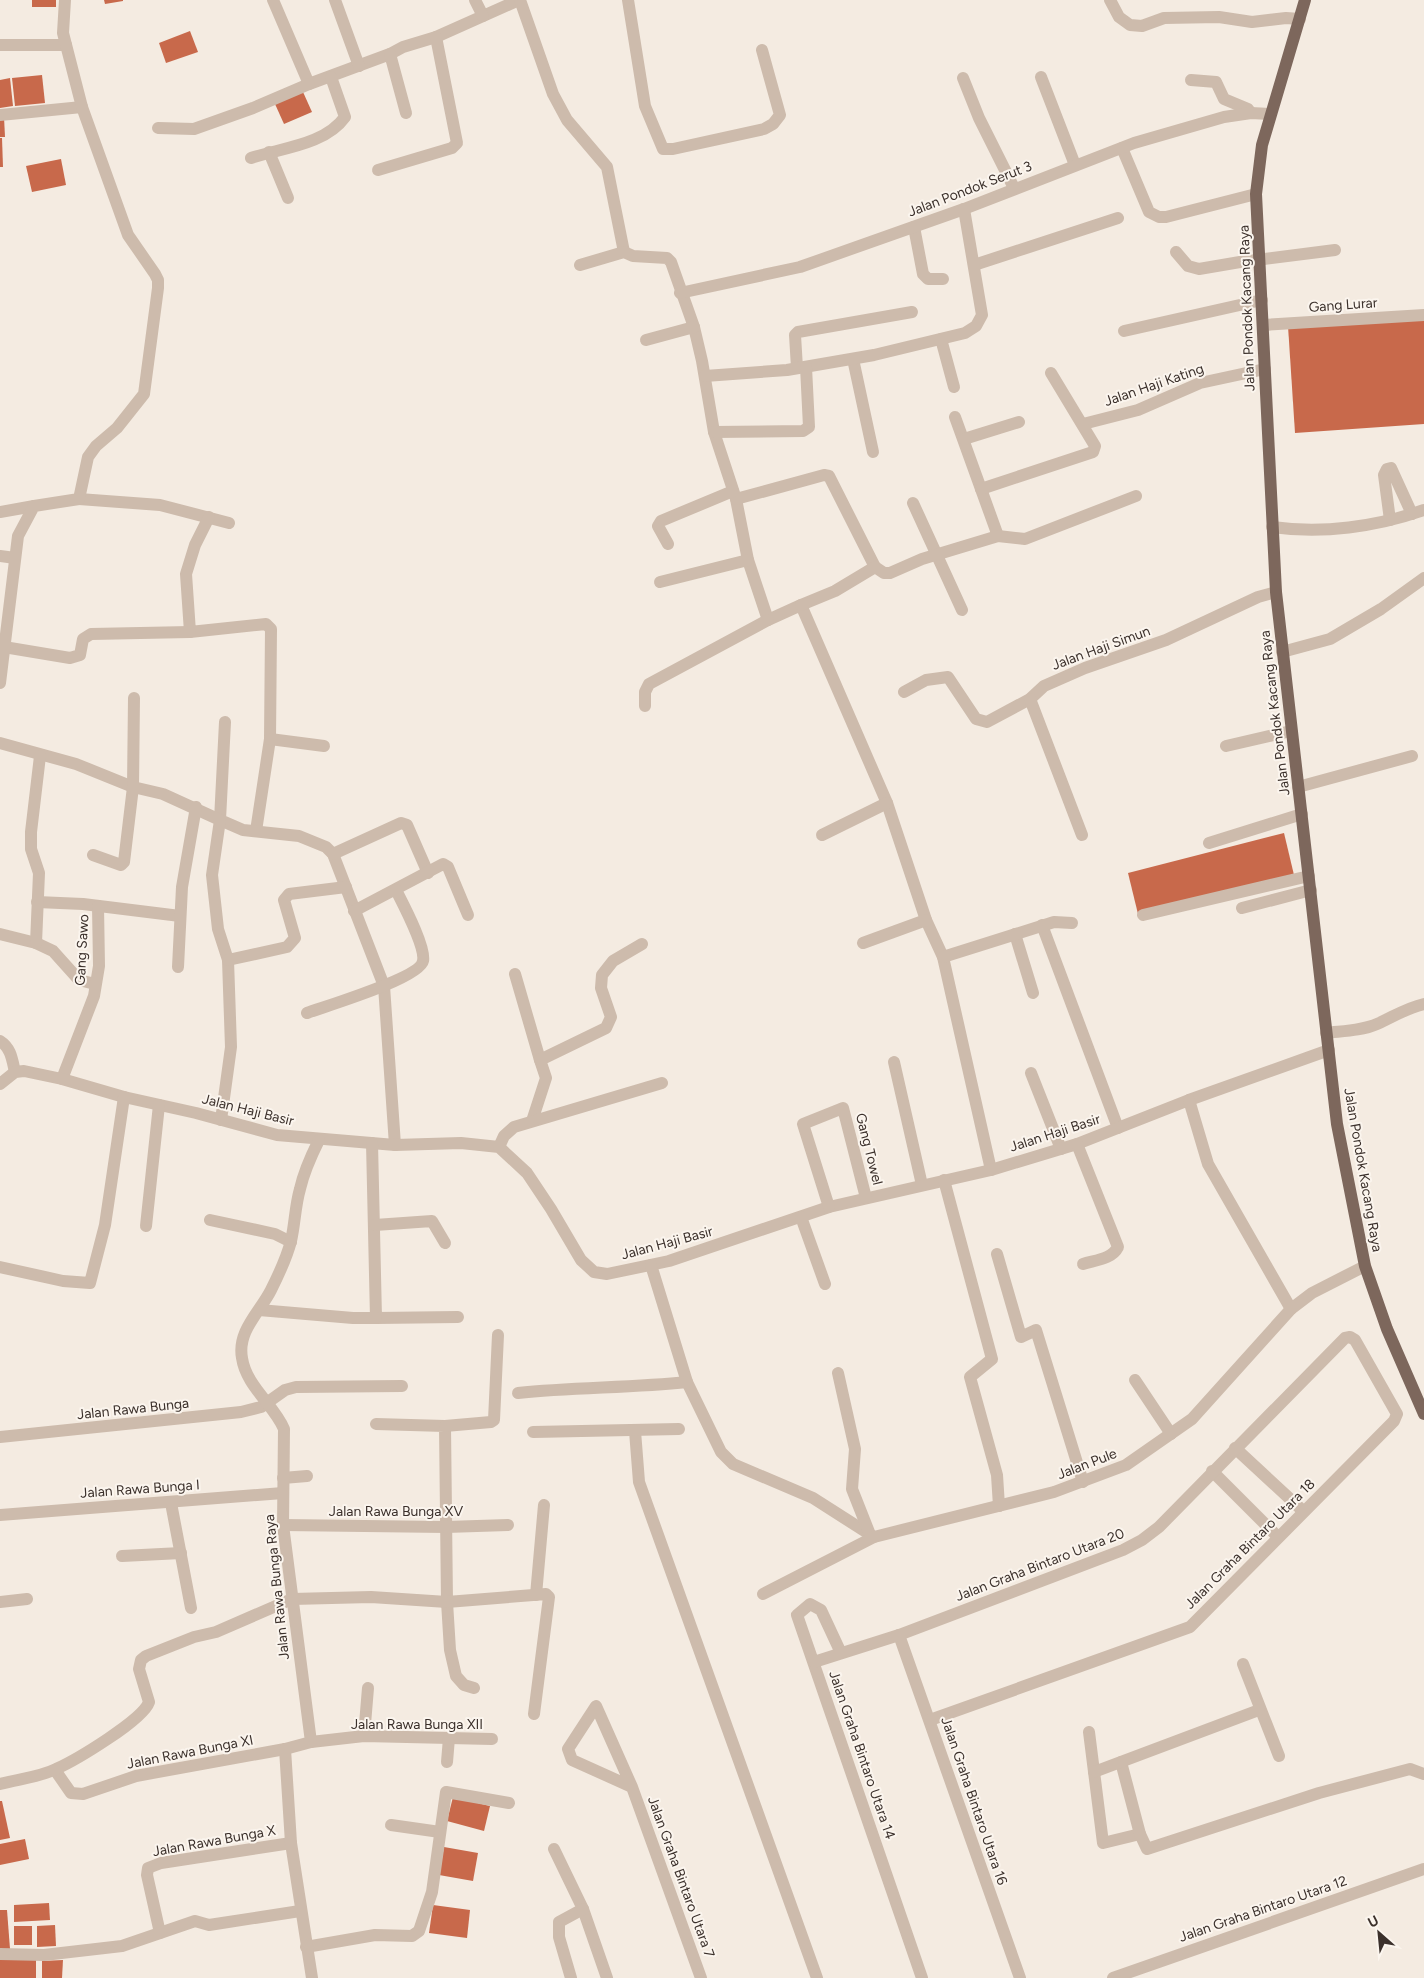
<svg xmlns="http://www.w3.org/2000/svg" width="1424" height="1978" font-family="Figtree,sans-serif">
  <rect width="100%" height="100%" fill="#f4ebe1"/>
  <g fill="#c8694b">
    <rect x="32" y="0" width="24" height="7"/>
    <polygon points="104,0 123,0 123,1 105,4"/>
    <polygon points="190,31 198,52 166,63 159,43"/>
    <polygon points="42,75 45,103 15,106 12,78"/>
    <polygon points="10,78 13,106 0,108 0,80"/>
    <polygon points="303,92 312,112 284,124 275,104"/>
    <polygon points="0,117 4,117 5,137 0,137"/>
    <polygon points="0,138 2,138 3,167 0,167"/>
    <polygon points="61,159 66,185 32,192 26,166"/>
    <polygon points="1424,317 1424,424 1295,433 1288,326"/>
    <polygon points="1284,833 1294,875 1138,914 1128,873"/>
    <polygon points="453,1797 490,1806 484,1831 447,1821"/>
    <polygon points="0,1801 2,1801 10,1838 0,1840"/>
    <polygon points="25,1839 29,1859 0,1865 0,1844"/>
    <polygon points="444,1847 478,1853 473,1881 439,1875"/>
    <polygon points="49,1903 50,1920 14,1922 14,1905"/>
    <polygon points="433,1905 470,1910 467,1938 429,1933"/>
    <polygon points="0,1910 7,1910 10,1949 0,1949"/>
    <polygon points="55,1925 56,1946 37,1947 37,1926"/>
    <rect x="14" y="1926" width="18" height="19"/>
    <rect x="0" y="1958" width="36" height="20"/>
    <polygon points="63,1960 62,1978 42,1978 42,1961"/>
  </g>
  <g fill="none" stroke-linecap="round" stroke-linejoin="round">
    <g stroke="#cdbbac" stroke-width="12">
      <polyline points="273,0 309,84 390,54 403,47 436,37 519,0"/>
      <polyline points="335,0 359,66"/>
      <polyline points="475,0 483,16"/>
      <polyline points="520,0 553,94 567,120 607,167 624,252"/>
      <polyline points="628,0 645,106 663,149 673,149 764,129 773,124 780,115 762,50"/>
      <polyline points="1110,0 1119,17 1130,25 1142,26 1164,18 1219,17 1252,22 1286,18 1300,19"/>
      <polyline points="0,45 66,45"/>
      <polyline points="390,54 406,113"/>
      <polyline points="1041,77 1075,165"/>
      <polyline points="963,78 979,118 1014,188"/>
      <polyline points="1191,80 1216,82 1224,99 1248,109 1251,113"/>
      <polyline points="0,115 82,107"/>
      <polyline points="158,128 194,129 253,108 309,84"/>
      <polyline points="1122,148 1149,212 1159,217 1166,217 1256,194"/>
      <polyline points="269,152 288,198"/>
      <path d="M251,158c30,-10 74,-13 94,-41l-14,-40"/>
      <polyline points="378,170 452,148 457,143 436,37"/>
      <polyline points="914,227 923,274 928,279 943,279"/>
      <polyline points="1176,252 1188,266 1199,269 1240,262 1335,250"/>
      <polyline points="580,265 624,252 633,256 667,258 671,262 694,327 702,361 714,432 736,499 748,560 768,620 801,605 887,803 926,920 943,957 991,1170"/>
      <polyline points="974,265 1118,218"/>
      <polyline points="680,293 800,267 964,209 1134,143 1224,117 1251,113 1270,114"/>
      <polyline points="1263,325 1424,315"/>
      <polyline points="1124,331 1262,300"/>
      <polyline points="941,339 954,387"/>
      <polyline points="646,340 694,327"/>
      <polyline points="853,359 873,452"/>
      <polyline points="797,368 795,335 798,332 912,312"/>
      <polyline points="705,376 787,370 874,355 965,333 976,326 982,315 964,209"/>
      <polyline points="955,417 998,536"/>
      <polyline points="1083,424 1138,410 1200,383 1265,369"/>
      <polyline points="714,432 803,431 809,427 806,367"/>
      <polyline points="964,439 1019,422"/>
      <polyline points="981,489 1093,452 1095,446 1051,373"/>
      <polyline points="79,499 160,505 229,523"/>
      <polyline points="736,499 824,475 829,476 875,567"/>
      <polyline points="913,503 962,610"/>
      <polyline points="0,512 34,506"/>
      <polyline points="209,517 195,545 186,574 190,632 266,624 271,629 270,739 256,831"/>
      <polyline points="1390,520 1384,475 1387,469 1391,468 1412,514"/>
      <path d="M1272,527c50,7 104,0 152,-17"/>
      <polyline points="668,544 658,526 661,521 733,491"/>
      <polyline points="0,556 15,558"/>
      <polyline points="660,582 748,560"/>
      <polyline points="801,605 835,591 875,567 884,573 890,573 922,559 998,536 1025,539 1136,496"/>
      <polyline points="4,647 70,658 80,655 83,639 91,634 190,632"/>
      <polyline points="1282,652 1330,639 1381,609 1424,578"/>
      <polyline points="0,683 18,536 34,506 79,499 88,457 96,446 117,428 144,394 158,288 158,280 155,274 128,235 82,107 63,33 65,0"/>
      <polyline points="904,692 926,680 948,677 976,719 987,722 1030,699 1044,686 1085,668 1166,640 1258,597 1276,592"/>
      <polyline points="1030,699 1082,835"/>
      <polyline points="645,706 645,692 649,684 768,620"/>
      <polyline points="225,722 220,820 243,830 299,836 326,847 333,854 384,986 395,1145"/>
      <polyline points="270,739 324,746"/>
      <polyline points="0,743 76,764 133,787 163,794 220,820 212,875 218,929 228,960 231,1047 221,1120"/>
      <polyline points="1226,746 1291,731"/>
      <polyline points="1298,787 1412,756"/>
      <polyline points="822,835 887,803"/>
      <polyline points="1209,843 1302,814"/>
      <polyline points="333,854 401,823 407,825 428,873"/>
      <polyline points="93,855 121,865 124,862 133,787 134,698"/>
      <polyline points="37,902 83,904 180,916"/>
      <polyline points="1242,908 1311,890"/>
      <polyline points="354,911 443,864 448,867 468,915"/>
      <polyline points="1143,915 1309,876"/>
      <polyline points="1042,925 1118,1128"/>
      <polyline points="0,934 36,943 53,951 79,980 95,984"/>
      <polyline points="1015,934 1033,993"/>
      <polyline points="36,943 39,873 31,849 31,832 40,756"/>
      <polyline points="863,943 926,920"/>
      <polyline points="943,957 1054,922 1072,923"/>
      <polyline points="228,960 287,947 295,938 284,900 289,894 346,887"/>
      <polyline points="178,967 182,887 196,807"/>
      <polyline points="515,974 540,1060"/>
      <path d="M307,1013c19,-7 113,-35 116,-52 3,-14 -20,-57 -27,-71"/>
      <path d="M1326,1033c16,-2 35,-2 51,-9 16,-7 29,-16 47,-20"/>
      <path d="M0,1041c11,7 12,18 15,31"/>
      <polyline points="894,1062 922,1185"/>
      <polyline points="1031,1073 1061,1149"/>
      <polyline points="62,1079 94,996 99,966 98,906"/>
      <polyline points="0,1084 15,1072 24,1071 62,1079 124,1097 196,1113 277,1135 395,1145 461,1143 499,1147 527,1173 551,1209 581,1260 594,1272 607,1274 669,1261 829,1207 991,1170 1077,1144 1189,1100 1329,1050"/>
      <polyline points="1189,1100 1208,1164 1291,1309"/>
      <polyline points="532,1121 546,1078 540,1060 606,1028 611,1017 601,988 602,975 613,961 642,944"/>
      <polyline points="372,1143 376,1318 458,1317"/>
      <path d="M1077,1144l41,103c-6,12 -22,13 -35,17"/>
      <polyline points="499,1147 504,1136 514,1127 662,1083"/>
      <polyline points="944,1180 992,1359 970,1377 997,1475 999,1506"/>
      <polyline points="829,1207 803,1124 843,1108 866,1198"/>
      <polyline points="801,1217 825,1284"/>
      <polyline points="210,1220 275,1234 291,1242"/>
      <polyline points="375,1225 432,1221 445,1243"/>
      <polyline points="146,1226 159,1105"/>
      <polyline points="997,1254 1021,1337 1036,1330 1083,1482"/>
      <polyline points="651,1265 687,1382 721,1452 733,1464 813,1498 874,1537"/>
      <polyline points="0,1267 63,1281 90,1283 105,1225 124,1097"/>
      <polyline points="259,1310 353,1318 376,1318"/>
      <polyline points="838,1373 855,1449 852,1489 869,1532"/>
      <polyline points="1135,1380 1171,1434"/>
      <path d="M518,1393c56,-6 113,-5 169,-11"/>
      <polyline points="376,1424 445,1426 447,1602 450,1650 456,1676 464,1685 474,1688"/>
      <polyline points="445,1426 491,1422 494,1420 498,1335"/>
      <polyline points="635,1431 639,1482 817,1978"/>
      <polyline points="533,1432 679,1429"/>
      <polyline points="0,1437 241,1412 261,1407 285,1390 296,1387 402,1386"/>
      <polyline points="1235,1448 1303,1511"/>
      <polyline points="1212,1471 1278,1537"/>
      <polyline points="283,1478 307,1476"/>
      <polyline points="171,1503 191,1608"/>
      <polyline points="0,1515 283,1493"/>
      <polyline points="283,1525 446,1527 508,1525"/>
      <polyline points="122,1556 181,1553"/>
      <polyline points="763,1594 874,1537 1054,1492 1126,1465 1192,1419 1291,1309 1312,1293 1365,1266"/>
      <polyline points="536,1595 544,1505"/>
      <polyline points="0,1602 27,1599"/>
      <polyline points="899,1635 1020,1978"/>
      <polyline points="841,1653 821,1610 810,1604 797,1615 922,1978"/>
      <polyline points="814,1662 899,1635 1123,1550 1142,1540 1159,1527 1345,1338 1350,1337 1355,1340 1393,1407 1397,1414 1394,1421 1190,1627 930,1720"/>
      <polyline points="1243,1664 1279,1756"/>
      <polyline points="1089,1732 1103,1843 1140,1834"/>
      <polyline points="364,1736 368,1688"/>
      <polyline points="311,1742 364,1736 492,1739"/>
      <polyline points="447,1762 449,1738"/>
      <polyline points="1121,1762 1140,1834 1147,1849 1319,1793 1410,1769 1424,1774"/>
      <polyline points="55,1770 71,1793 83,1794 136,1776 285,1749"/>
      <polyline points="1094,1772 1259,1710"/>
      <path d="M0,1784c18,-5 40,-7 56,-15 20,-9 87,-49 93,-67l-10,-33 2,-9 5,-4 48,-19 22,-5 76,-33 79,-2 76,5 99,-8 3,3 -15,117"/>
      <polyline points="632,1787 572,1760 568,1749 596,1706 632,1787 701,1978"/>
      <polyline points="391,1825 440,1832"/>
      <polyline points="554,1849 583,1909 607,1978"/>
      <polyline points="160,1933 147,1875 148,1868 161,1863 291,1843"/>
      <polyline points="306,1947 375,1935 412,1936 419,1931 432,1892 446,1792 509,1803"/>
      <polyline points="0,1954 44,1955 122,1946 195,1921 209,1925 300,1911"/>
      <path d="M312,1978l-21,-135 -6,-94 26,-7 -28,-217 1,-96c-10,-24 -38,-43 -42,-71 -5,-27 18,-46 29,-68 7,-14 16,-33 20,-49 4,-17 4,-35 9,-52 4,-18 11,-33 19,-49"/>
      <polyline points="571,1978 559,1937 559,1922 583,1909"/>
      <polyline points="1113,1978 1424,1869"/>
    </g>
    <polyline stroke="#7d675c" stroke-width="12" points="1305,0 1262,145 1256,194 1276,592 1337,1124 1365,1266 1387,1329 1424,1414"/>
  </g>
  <g text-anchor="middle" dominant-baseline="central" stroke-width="4" stroke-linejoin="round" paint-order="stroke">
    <g font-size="14" fill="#3b302b" stroke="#fbf5ee">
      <text transform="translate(970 189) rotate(-21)">Jalan Pondok Serut 3</text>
      <text transform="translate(1343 305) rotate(-4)">Gang Lurar</text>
      <text transform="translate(1247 308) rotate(-92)">Jalan Pondok Kacang Raya</text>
      <text transform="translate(1154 385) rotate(-19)">Jalan Haji Kating</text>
      <text transform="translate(1101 648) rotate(-20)">Jalan Haji Simun</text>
      <text transform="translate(1275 713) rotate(-97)">Jalan Pondok Kacang Raya</text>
      <text transform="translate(82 950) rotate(-87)">Gang Sawo</text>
      <text transform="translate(248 1110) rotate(14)">Jalan Haji Basir</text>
      <text transform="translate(1055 1133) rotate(-18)">Jalan Haji Basir</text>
      <text transform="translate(869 1149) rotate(76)">Gang Towel</text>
      <text transform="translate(1363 1170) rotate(80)">Jalan Pondok Kacang Raya</text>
      <text transform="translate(667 1243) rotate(-15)">Jalan Haji Basir</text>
      <text transform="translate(133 1409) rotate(-6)">Jalan Rawa Bunga</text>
      <text transform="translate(1087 1464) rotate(-21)">Jalan Pule</text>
      <text transform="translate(140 1489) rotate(-4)">Jalan Rawa Bunga I</text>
      <text x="396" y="1511">Jalan Rawa Bunga XV</text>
      <text transform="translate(1250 1544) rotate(-45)">Jalan Graha Bintaro Utara 18</text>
      <text transform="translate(1040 1565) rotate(-21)">Jalan Graha Bintaro Utara 20</text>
      <text transform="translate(277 1587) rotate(-96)">Jalan Rawa Bunga Raya</text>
      <text x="417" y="1724">Jalan Rawa Bunga XII</text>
      <text transform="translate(190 1752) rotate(-11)">Jalan Rawa Bunga XI</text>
      <text transform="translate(862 1755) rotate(71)">Jalan Graha Bintaro Utara 14</text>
      <text transform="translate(974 1801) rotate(71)">Jalan Graha Bintaro Utara 16</text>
      <text transform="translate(214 1841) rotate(-10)">Jalan Rawa Bunga X</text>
      <text transform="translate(681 1877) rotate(70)">Jalan Graha Bintaro Utara 7</text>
      <text transform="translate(1263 1909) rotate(-19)">Jalan Graha Bintaro Utara 12</text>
    </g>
  </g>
  <g transform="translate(1379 1933) rotate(333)" stroke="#fbf5ee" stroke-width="4" paint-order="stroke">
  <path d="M0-4L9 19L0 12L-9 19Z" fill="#3b302b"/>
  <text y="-8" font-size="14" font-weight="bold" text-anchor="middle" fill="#3b302b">U</text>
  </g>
</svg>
